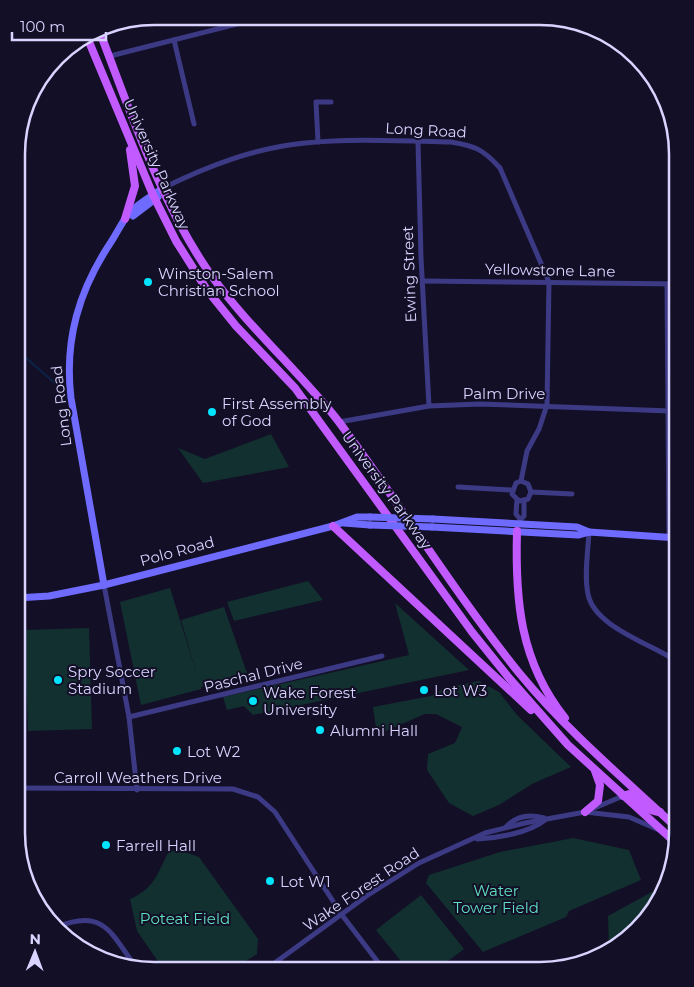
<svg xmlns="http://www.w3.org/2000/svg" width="694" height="987" font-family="Montserrat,sans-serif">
  <rect width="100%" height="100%" fill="#130f26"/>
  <g fill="#12302f">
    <polygon points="271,434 289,467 203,483 178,448 205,459"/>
    <polygon points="308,581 323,600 234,621 227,602"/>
    <polygon points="170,588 198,678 181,620 224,607 247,673 201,687 201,689 141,705 120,602"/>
    <polygon points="395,603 469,670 253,715 244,706 227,710 223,697 409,655"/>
    <polygon points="89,628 92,729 28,731 24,630"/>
    <polygon points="479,681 499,692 517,715 571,767 532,784 499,805 473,816 449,803 427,770 428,754 455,743 462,727 436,714 425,714 381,733 376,728 373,707 431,696 444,688"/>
    <polygon points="573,838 629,850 641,880 569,911 566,917 483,952 426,883 429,875 500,852"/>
    <path d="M169,851h13l17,6 59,82 -1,15 -25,16h-68l-27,-39 -7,-32c25,-11 27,-25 39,-48z"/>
    <polygon points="659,888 662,888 654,910 609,949 608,916"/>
    <polygon points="421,895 464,949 436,970 408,970 376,930"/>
  </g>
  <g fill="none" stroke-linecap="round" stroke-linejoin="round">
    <polyline stroke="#0c2248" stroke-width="2" points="17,350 57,385"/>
    <g stroke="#3d3a85" stroke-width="5">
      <polyline points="174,40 194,124"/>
      <polyline points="110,56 265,17"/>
      <polyline points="318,142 316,102 331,102"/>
      <polyline points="418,142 421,258 429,406"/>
      <path d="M163,188c45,-22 91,-40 142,-45 48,-5 98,-2 146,-1 24,4 32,7 49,26l49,114 -2,123 -8,24 -12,22 -6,30"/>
      <polyline points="422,281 678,284"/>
      <polyline points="667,284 669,538"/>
      <polyline points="339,422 429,406 480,404 670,411"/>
      <polyline points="458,487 512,490"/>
      <polyline points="531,492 572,494"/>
      <polyline points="517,499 520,501 528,499 531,492 528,484 521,481 516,483 512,494 517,499 516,514 520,519"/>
      <polyline points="520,520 524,516 524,500"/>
      <path d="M589,532c-1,20 -5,43 -1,62 6,33 64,50 90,68"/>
      <polyline points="104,585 129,717 137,790"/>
      <polyline points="129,717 382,656"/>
      <polyline points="16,788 233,789 258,797 275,812 342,915 384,970"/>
      <polyline points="592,809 623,796"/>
      <path d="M506,827c10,-11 24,-13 38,-9"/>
      <path d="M477,839c20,-1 52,-6 68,-19"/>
      <path d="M57,927c49,-20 55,9 81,43"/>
      <polyline points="265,970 368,895 419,863 485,833 525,823 585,812 629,817 659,830"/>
    </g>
    <g stroke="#6f6bff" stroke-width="7">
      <polyline points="133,216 158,197"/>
      <polyline points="433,519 577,527 589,532"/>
      <polyline points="344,523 370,525"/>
      <polyline points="432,527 578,535 589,532 678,538"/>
      <path d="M104,585l-33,-187c-7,-58 8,-108 40,-156 6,-9 11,-20 18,-29 10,-10 23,-17 34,-25"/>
      <polyline points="17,598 49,596 104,585 333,526 357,517 370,517"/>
    </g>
    <g stroke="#c25bff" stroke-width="8">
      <path d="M99,30c31,80 62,175 112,245 38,53 88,96 128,147 62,83 116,172 181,252 47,57 103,104 157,154"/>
      <polyline points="87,37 153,195 176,241 207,290 236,326 295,388 472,632 509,678 568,745 677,844"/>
      <polyline points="125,219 135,186 130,150"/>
      <polyline points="333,526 531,710"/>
      <path d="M517,531c-2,69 3,131 48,187"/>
      <path d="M623,796l6,-2c12,5 17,18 31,18"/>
      <polyline points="585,812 598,801 600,785 595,771"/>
    </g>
    <g stroke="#6f6bff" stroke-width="7">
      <polyline points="370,517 433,519"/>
      <polyline points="370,525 432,527"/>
    </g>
  </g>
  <g fill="#00e5ff" stroke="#130f26" stroke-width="2">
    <circle cx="148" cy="282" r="5"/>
    <circle cx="212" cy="412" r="5"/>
    <circle cx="58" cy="680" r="5"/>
    <circle cx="424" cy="690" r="5"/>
    <circle cx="253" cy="701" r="5"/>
    <circle cx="320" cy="730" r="5"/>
    <circle cx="177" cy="751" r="5"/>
    <circle cx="106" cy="845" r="5"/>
    <circle cx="270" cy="881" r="5"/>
  </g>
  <g text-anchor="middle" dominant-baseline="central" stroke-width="4" stroke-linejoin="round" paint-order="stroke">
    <g font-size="15" fill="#d9d4ff" stroke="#130f26">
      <text transform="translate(426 130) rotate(3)">Long Road</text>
      <text transform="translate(157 164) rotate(66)">University Parkway</text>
      <text transform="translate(550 270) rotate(1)">Yellowstone Lane</text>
      <text transform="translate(409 274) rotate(-92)">Ewing Street</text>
      <text x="504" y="393">Palm Drive</text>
      <text transform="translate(61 406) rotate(-97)">Long Road</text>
      <text transform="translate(387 490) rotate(54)">University Parkway</text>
      <text transform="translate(177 551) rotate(-15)">Polo Road</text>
      <text transform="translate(253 675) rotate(-14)">Paschal Drive</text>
      <text x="138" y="777">Carroll Weathers Drive</text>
      <text transform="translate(361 889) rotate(-34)">Wake Forest Road</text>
    </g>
    <g font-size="15" fill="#d9d4ff" stroke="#130f26" text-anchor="start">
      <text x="158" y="273">Winston-Salem<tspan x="158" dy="17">Christian School</tspan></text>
      <text x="222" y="403">First Assembly<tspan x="222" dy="17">of God</tspan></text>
      <text x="68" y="671">Spry Soccer<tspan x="68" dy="17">Stadium</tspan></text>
      <text x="434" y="690">Lot W3</text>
      <text x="263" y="692">Wake Forest<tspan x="263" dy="17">University</tspan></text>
      <text x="330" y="730">Alumni Hall</text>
      <text x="187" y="751">Lot W2</text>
      <text x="116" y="845">Farrell Hall</text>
      <text x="280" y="881">Lot W1</text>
    </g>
    <g font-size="15" fill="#5fe0c0" stroke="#130f26">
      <text x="496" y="890">Water<tspan x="496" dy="17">Tower Field</tspan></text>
      <text x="185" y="918">Poteat Field</text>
    </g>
  </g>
  <path d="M0 0H694V987H0ZM154 25H540A129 129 0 0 1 669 154V833A129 129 0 0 1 540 962H154A129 129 0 0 1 25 833V154A129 129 0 0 1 154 25Z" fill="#130f26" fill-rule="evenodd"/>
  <path fill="none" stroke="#d9d4ff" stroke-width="2.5" d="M154 25H540A129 129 0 0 1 669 154V833A129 129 0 0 1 540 962H154A129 129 0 0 1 25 833V154A129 129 0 0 1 154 25Z"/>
  <g transform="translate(35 952) rotate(1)" stroke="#130f26" stroke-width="4" paint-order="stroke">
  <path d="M0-4L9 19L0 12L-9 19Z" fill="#d9d4ff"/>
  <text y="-8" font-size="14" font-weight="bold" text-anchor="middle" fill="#d9d4ff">N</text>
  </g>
  <path d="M12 32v8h94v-8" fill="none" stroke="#d9d4ff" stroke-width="2.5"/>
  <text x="20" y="32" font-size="15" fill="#d9d4ff" stroke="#130f26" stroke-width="4" paint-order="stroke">100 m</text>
</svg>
